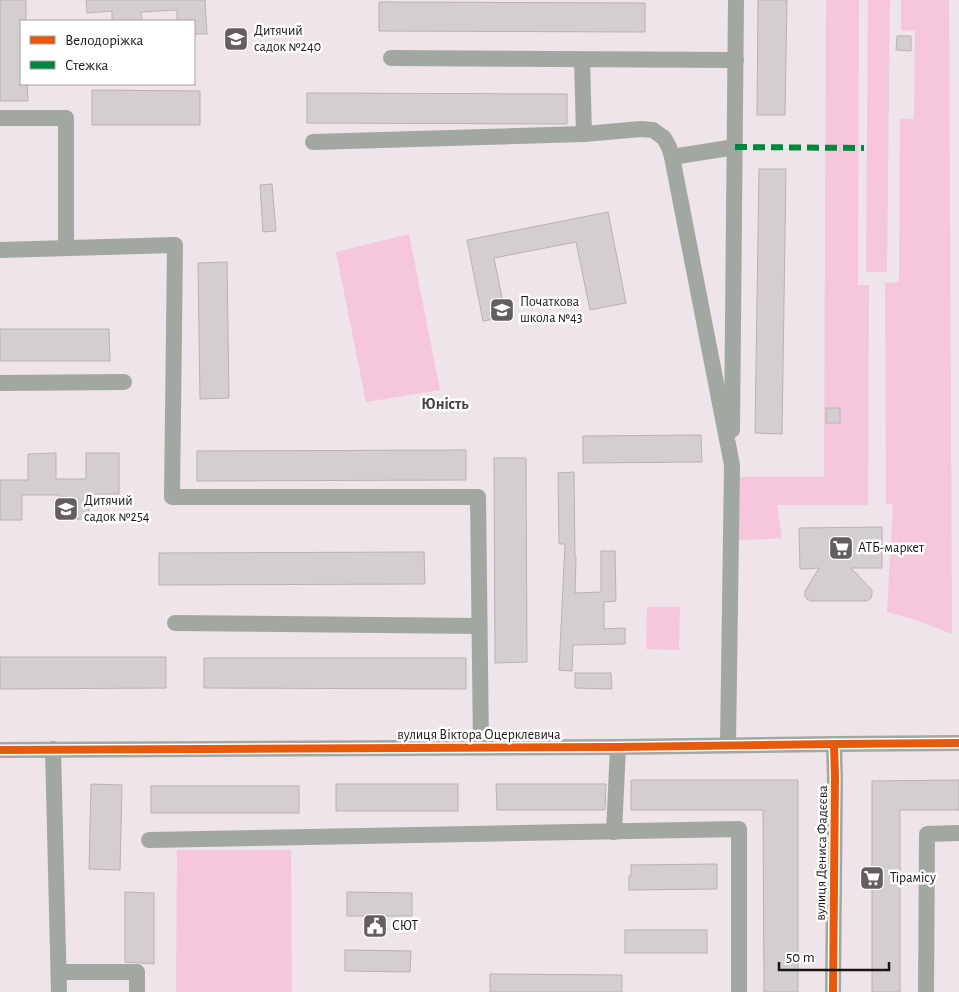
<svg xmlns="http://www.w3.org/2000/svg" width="959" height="992" font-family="'Alegreya Sans',sans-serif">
  <rect width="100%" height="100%" fill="#eee4e9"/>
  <g fill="#f5c6dc">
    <polygon points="826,0 859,0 858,285 869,285 868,505 777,505 782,538 731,541 731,477 824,477"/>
    <polygon points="868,0 890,0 887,272 866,272"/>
    <polygon points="901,0 949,0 952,634 916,620 887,612 893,504 886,504 885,283 899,282 900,119 914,119 915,31 901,30"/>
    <polygon points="409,234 440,390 366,402 336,252"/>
    <polygon points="647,607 680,607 679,650 646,649"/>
    <polygon points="177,850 291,850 292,992 176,992"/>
  </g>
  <g fill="#d5ced1" stroke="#b9b1b5">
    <polygon points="0,0 26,0 26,21 21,21 21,84 27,84 28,101 0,101"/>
    <polygon points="86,0 205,0 207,34 194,34 194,21 177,21 177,10 141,12 142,21 112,21 112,11 87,13"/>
    <polygon points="758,0 787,0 785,115 757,115"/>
    <polygon points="379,2 645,3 645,32 379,31"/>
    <polygon points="897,36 911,36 911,51 896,50"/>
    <polygon points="92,90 200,91 200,125 92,125"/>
    <polygon points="307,93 567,94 567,124 307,123"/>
    <polygon points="759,169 786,169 782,434 755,433"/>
    <polygon points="272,184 276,231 263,232 260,185"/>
    <polygon points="608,212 626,303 590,310 576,242 494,258 506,317 483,321 467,240"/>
    <polygon points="227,262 229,398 200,399 198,263"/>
    <polygon points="0,329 109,329 110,361 0,361"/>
    <rect x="826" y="408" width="14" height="15"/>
    <polygon points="701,435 702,462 583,463 583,436"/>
    <polygon points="466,450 466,480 197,481 197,451"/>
    <polygon points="56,453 56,479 86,479 86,453 119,453 119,494 89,494 89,519 60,519 60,495 22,495 22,520 0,520 0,480 28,480 28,454"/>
    <polygon points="494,458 526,458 527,662 495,663"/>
    <polygon points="574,472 575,557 576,557 575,593 601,592 601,551 615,551 616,601 604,602 604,629 625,628 625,644 573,645 572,671 559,670 565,544 559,544 558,473"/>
    <polygon points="882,527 882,568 851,568 872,590 872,594 871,598 867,601 811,601 807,599 805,596 805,591 819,568 800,569 799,528"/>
    <polygon points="424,552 425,584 159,585 159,553"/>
    <polygon points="0,657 166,657 166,688 0,689"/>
    <polygon points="204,658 466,658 466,689 204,688"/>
    <polygon points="575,673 611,673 612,689 575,688"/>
    <polygon points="631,780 798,780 798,992 764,992 763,810 631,810"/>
    <polygon points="959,780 959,810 900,810 900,992 872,992 872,781"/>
    <polygon points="91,784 122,785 120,870 89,869"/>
    <rect x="336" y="784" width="122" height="27"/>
    <polygon points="496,784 606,784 605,810 497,810"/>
    <rect x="151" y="786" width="148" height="27"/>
    <polygon points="717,864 717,889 629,890 629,876 631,876 631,865"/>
    <polygon points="125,892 154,893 154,964 125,962"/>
    <polygon points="347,892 412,893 412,916 347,916"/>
    <rect x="625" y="930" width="82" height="23"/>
    <polygon points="345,950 411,951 410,972 345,971"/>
    <polygon points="490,974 622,975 622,992 490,992"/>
  </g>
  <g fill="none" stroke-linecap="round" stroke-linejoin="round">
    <g stroke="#a0a8a1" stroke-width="16">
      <polyline points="391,58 736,60"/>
      <polyline points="582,60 584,134"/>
      <polyline points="0,118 66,118 66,248"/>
      <polyline points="313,142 584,134 641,129 653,130 664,138 669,147 672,157 732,465 728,745"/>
      <polyline points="672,157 735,147"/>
      <polyline points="0,250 175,245 172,497 478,497 481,747"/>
      <polyline points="0,383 124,382"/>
      <polyline points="732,430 736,0"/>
      <polyline points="175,623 479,626"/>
      <polyline points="53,749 59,992"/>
      <polyline points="0,750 618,747 834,744 959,743"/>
      <polyline points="614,832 618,747"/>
      <polyline points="149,840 739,829 739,992"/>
      <polyline points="59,972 137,972 137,992"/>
      <polyline points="833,992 835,777 834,744"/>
      <polyline points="926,992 927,834 959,833"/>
    </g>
    <polyline stroke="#00873e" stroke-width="6" stroke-dasharray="12 6" stroke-linecap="butt" points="735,147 864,148"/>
    <defs>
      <g id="cycleway">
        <polyline points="0,750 618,747 834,744 959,743"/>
        <polyline points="833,992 835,777 834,744"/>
      </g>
    </defs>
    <use href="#cycleway" stroke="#fff" stroke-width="11"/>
    <use href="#cycleway" stroke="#e8590c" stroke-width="8"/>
  </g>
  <defs>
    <symbol id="school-square" viewBox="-11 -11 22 22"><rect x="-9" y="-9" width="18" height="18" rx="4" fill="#655d60" stroke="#fff"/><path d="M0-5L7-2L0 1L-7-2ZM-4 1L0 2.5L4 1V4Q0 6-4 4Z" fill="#fff"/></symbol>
    <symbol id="supermarket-square" viewBox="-11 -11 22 22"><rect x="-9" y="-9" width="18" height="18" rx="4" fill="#655d60" stroke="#fff"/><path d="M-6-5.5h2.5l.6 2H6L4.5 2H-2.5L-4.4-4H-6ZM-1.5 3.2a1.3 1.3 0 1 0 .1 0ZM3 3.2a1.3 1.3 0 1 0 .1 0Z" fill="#fff"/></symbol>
    <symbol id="civic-square" viewBox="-11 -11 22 22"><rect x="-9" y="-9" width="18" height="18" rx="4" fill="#655d60" stroke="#fff"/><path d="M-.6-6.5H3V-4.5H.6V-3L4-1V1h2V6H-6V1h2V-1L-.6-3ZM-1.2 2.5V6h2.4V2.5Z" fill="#fff"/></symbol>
  </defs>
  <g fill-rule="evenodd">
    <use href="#school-square" x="222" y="25" width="28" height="28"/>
    <use href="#school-square" x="488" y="296" width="28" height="28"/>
    <use href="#school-square" x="52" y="495" width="28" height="28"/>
    <use href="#supermarket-square" x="827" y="534" width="28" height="28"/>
    <use href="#supermarket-square" x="858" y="864" width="28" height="28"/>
    <use href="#civic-square" x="361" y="912" width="28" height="28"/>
  </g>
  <g text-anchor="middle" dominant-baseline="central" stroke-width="5" stroke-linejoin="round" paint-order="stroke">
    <g font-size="14" fill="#1b1517" stroke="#fff" text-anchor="start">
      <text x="254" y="31">Дитячий<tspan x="254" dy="16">садок №240</tspan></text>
      <text x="520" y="302">Початкова<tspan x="520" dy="16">школа №43</tspan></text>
      <text x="84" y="501">Дитячий<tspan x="84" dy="16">садок №254</tspan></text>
      <text x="858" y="548">АТБ-маркет</text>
      <text x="890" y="878">Тірамісу</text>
      <text x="392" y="926">СЮТ</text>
    </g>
    <g font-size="14" fill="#1b1517" stroke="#fff">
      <text x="479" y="735">вулиця Віктора Оцерклевича</text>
      <text transform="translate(822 853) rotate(-89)">вулиця Дениса Фадєєва</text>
    </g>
    <g font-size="16" font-weight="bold" fill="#4b3e44" stroke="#fff">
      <text x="445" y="404">Юність</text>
    </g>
  </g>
  <rect x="20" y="20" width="175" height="65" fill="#ffffff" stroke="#a4a1a2"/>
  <rect x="30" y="36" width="25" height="8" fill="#e8590c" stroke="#a4a1a2"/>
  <text x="65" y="45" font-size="15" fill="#1b1517">Велодоріжка</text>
  <rect x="30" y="61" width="25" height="8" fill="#00873e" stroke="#a4a1a2"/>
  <text x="65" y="70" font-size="15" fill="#1b1517">Стежка</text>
  <path d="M779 962v8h110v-8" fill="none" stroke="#1b1517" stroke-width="2.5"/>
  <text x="786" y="962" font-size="15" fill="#1b1517" stroke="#ffffff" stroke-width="4" paint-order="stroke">50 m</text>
</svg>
